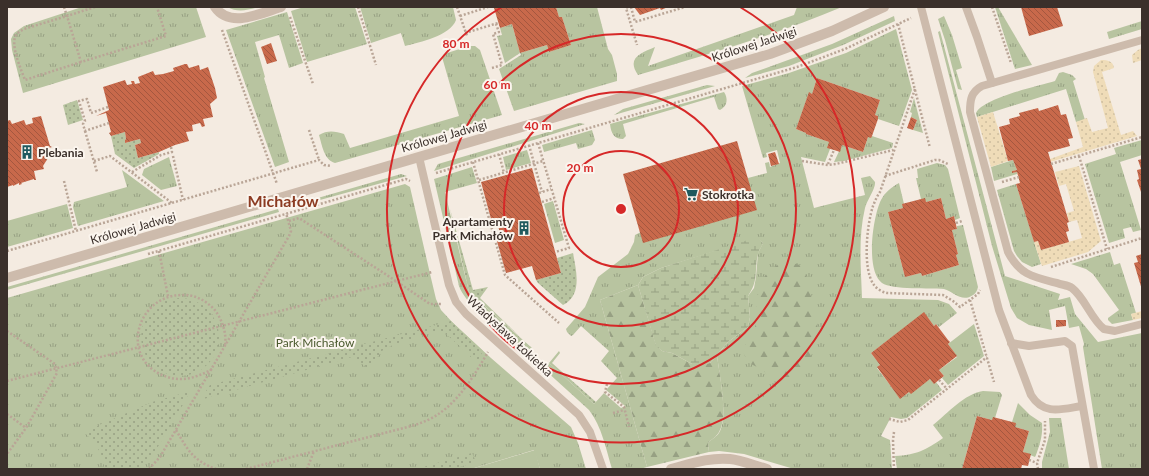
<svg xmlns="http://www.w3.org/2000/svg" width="1149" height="476" font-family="Lato,sans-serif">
  <defs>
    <pattern id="grass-tufts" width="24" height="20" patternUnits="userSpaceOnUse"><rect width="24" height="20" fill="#b8c4a0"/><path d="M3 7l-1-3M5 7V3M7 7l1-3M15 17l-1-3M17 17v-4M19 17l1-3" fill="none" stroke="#97a083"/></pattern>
    <pattern id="forest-firs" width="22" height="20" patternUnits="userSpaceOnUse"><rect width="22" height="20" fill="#b8c4a0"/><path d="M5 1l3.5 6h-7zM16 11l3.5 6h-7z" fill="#97a083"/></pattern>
    <pattern id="wetland-marsh" width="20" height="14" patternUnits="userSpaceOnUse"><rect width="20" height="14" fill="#b8c4a0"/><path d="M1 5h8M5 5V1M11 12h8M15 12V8" fill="none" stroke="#97a083"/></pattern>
    <pattern id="sand-dots" width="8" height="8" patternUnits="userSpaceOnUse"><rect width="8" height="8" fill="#efdcb8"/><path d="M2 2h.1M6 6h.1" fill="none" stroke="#cebd9e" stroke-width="1.8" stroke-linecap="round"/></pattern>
    <pattern id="garden-dots" width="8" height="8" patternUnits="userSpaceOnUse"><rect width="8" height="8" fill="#b8c4a0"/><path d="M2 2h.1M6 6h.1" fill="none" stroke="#97a083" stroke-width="1.8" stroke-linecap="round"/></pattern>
    <pattern id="building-back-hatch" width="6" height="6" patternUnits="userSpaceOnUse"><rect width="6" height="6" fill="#c8694b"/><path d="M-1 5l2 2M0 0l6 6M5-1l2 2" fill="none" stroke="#a4573f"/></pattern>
  </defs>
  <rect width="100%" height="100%" fill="#f4ebe1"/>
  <g fill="url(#grass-tufts)">
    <polygon points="82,7 196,7 206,37 23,93 12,50 11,39 14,33 24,26"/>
    <path d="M227,7h32c-11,3 -21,6 -32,0z"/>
    <polygon points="304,7 355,7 367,44 307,62 291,11"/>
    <path d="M360,7h93l3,13c-6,16 -36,22 -51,26l-4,-13 -30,10z"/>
    <polygon points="556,7 597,7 608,49 612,55 617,74 617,81 514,111 499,69 521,55 520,53 505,63 497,36 502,35 500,28 512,24 520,53 547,45 549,52 571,45 562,17 559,17"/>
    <path d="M797,7h45c-66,28 -136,48 -204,68 -12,-17 3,-22 17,-28l-7,19 146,-51z"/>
    <polygon points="995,7 998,7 1032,65 1015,69"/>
    <polygon points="287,12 303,63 289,68 279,35 255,42 265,77 264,78 289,162 275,167 226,30"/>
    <polygon points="894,16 895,21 843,45 789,66 745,78 752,73 832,44"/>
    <polygon points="944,16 952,35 962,68 956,70 962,90 958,89 945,40 938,19"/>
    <polygon points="1142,21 1142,29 1109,39 1107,32"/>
    <path d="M896,29l16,61 -13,36 -21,-7v-3l-3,-1 5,-15 -63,-22 -5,16 -3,-1 -13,36 10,4v1l23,8 1,7 -5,13 -24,-5 13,51 51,-13 -4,-17 9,-2 5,6c1,6 -8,18 -10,26 -7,29 -4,60 -3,90l76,2 11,4 8,9 -18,14 -3,-3 -2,2 -10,-13 -53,40 9,12 -3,3 23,30 30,-19 6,3 6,8 -35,28 -6,1 -10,-2 -10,19 9,4 2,29h-98l-50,-15 -25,-3 -10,1 -1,-9c3,-3 9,-7 11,-10 10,-16 0,-60 -2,-78l11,-13 20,-15 2,-10 -2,-21 6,-8 2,-11 2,-24 5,-10 -6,-5 -96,30 -18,9 -5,8 -38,15 47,167 -7,2h-28c-6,-20 -10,-42 -23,-59l-44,-40 4,-7 45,41 10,-11 17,15 4,-2 -19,-16 11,-12 -16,-17 8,-10 -28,-25 -8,9 -2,1 -4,-4 -1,-3 19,-22 13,-30 30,-23 6,-12 1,-7 113,-57 19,-5 -2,-10 4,-1 1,5 10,-4 -3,-13 -11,3 1,4 -4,1 -21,-72 47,-13 57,-20z"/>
    <polygon points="940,31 1005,276 1060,294 1058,300 1070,297 1075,314 1098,342 1142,333 1142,469 1102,469 1083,347 1084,344 1079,326 1069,328 1065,306 1049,310 1052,330 1029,325 1017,318 1011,308 992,246 938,32"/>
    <path d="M469,46h6l5,4 22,65 -167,48c-11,-3 -13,-18 -16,-28 8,-5 16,-4 25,-1l6,14 109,-32 -17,-59 2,-3z"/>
    <path d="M1063,72l9,3 4,4 -3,2 12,39 -9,2 -10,-33 -89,28 -1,-4c7,-15 62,-27 79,-32l4,-8z"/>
    <polygon points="707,85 715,86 614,115 623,109"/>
    <path d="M724,92c4,6 4,14 -4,18l-2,-1 -4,-12 -91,27 3,12 -3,3c-9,0 -12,-6 -13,-15z"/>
    <polygon points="914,98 923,133 913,130 917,120 911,117 912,113 910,112"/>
    <polygon points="579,123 585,124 434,171 438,164"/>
    <polygon points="592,130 595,140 592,145 578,149 576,143 544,152 542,145"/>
    <polygon points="872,136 893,143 892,148 844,161 834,162 842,145 863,152 868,137"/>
    <polygon points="1142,140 1142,155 1120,162 1141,230 1133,232 1131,227 1123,229 1125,238 1109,243 1085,164 1116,154 1114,148"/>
    <polygon points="527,150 531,163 506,170 503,157"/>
    <polygon points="169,157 177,186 161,190 142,175 144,169"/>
    <polygon points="1013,160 1017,170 1012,171 1012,173 1017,172 1017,174 994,181 991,167"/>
    <polygon points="937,163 945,165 948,169 960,218 955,220 954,216 946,219 941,198 926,202 921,199 916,178 918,178 917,169"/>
    <path d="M472,167l5,16 -32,9 24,100 63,56 -5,2 -7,-1c-16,-15 -54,-43 -61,-63l-25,-107z"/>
    <polygon points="122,170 164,201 78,226 73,207 74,202 127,187"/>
    <polygon points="401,174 407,176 291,208 290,206"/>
    <path d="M899,183l5,21 -1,4 -15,4 17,65 16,-4 1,3 37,-11 -3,-10 2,-1 -6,-24 5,-1v-3l6,-1 15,62c-1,4 -2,6 -5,8 -11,8 -19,-3 -29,-6 -13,-1 -52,1 -62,-6 -17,-13 -9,-67 -1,-83 4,-8 11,-13 18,-17z"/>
    <polygon points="405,184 410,187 431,278 436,299 441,310 453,323 491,358 571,427 578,443 586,469 540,469 534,450 471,469 7,469 7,298"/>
    <polygon points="1016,184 1041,264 1032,267 1022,262 1017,256 1014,251 997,190"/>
    <polygon points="553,201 564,240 555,243 544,204"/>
    <polygon points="67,204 73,228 7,247 7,221"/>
    <polygon points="278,209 279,212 7,290 7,287"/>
    <polygon points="1110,252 1114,265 1120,263 1136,313 1131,314 1133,320 1112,324 1108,320 1108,318 1119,310 1093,274 1086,269 1071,264"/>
    <polygon points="974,324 984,356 948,385 942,378 944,376 939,370 957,357 948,344"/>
    <path d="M983,391l17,1 2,3 -7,23 -3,2 -15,-4 -15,53h-65l-2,-13c21,-1 31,-6 48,-18l-10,-13c15,-12 31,-31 50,-34z"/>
    <path d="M1018,403l12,12 12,8c1,12 -2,21 -6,32l-1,2 -12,-5 6,-21 -14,-4 -3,-5z"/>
    <polygon points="1049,418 1061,418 1069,469 1042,469 1042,462 1050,432"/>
  </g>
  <g fill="url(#forest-firs)">
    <path d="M780,263h12l8,2 6,11 3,14 4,9v12l4,9 1,15 -14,42 -16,8 -15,-3 -10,-12 -16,-8 -5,-14 13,-13c1,-17 0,-50 13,-63 3,-3 8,-6 12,-9z"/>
    <path d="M638,285l18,60 6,6 10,2 20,11 18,-1 7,-8c2,18 12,62 2,77 -2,4 -8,8 -11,11l1,9 -62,15 -47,-167z"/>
  </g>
  <path fill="url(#wetland-marsh)" d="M757,237l6,6c-1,3 -4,7 -5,11 -4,18 1,26 -10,42l2,21 -2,10 -20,15 -18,21 -8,3 -10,-2 -20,-11 -10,-2 -6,-5 -18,-61 5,-8 18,-9z"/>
  <g fill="url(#sand-dots)">
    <polygon points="1142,48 1142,60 1133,63 1132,55 1138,50"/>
    <path d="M1101,60c7,0 12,1 13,8l-12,4 19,63 12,-4 4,5 -87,26v-3l33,-12 -7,-25 11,-4 5,14 16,-4 -15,-56 1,-6z"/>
    <polygon points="993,112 1008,161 991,167 977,117"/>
    <polygon points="1079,166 1101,241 1088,252 1042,266 1034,242 1038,241 1041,250 1082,238 1077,220 1069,222 1067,213 1074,211 1066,184 1059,186 1055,172"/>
    <polygon points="1142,311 1142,318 1133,320 1131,314"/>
  </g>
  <g fill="url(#garden-dots)">
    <polygon points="77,100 83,120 68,125 63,105"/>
    <polygon points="125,132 126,139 125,140 125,143 140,139 141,143 135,145 138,158 159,152 159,154 134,168 115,154 111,136"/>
    <polygon points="450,209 473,290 488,287 480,298 519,336 469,292"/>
    <path d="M573,253c3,17 10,42 -10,52l-25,-22 -2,-3 25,-7 -4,-15z"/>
    <circle cx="180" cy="337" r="39"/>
    <polygon points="451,321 483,351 477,362 445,333 439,330 395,344 383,350 368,368 352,357 200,400 210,385"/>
    <polygon points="559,351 560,353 552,363 596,402 594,404 549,363"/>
    <path d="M191,391l-38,64 -15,14h-34c1,-14 -10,-27 -19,-36l12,-7 55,-24z"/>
    <polygon points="472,453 476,462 453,469 416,469"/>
  </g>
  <polygon fill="#b8c4a0" points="535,450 540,469 471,469"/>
  <g fill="url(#building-back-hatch)">
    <polygon points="499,7 556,7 559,17 562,17 571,45 549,52 547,45 520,53 512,24 500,28 494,8"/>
    <polygon points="634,7 668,7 661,10 660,8 640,15"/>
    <polygon points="1021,7 1057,7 1063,26 1029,36"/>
    <polygon points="271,43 277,61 267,64 261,47"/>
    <polygon points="185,64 187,64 189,68 199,65 200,70 208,67 215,88 217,98 210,104 213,117 203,119 205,126 202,127 200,123 192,125 193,131 186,132 189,141 175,145 159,152 138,158 135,145 141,143 140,139 125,143 125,140 126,139 125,132 111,136 109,133 111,132 106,113 96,116 109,110 103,87 125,80 127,85 132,84 131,81 134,81 135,84 140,83 138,77 153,71 155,75 163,74 174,71 173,68"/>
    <polygon points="817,78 880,100 875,115 878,116 878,119 872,136 871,138 868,137 863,152 842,145 840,152 834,150 827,148 829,142 806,134 806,133 796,129 809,92 812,94"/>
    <polygon points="1058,105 1061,115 1066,114 1073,138 1068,139 1070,146 1048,152 1069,222 1067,223 1069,231 1066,232 1069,242 1041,250 1038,241 1034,242 1016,184 1020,183 1017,172 1012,173 1012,171 1017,170 1013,160 1008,161 999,127 1010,124 1009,119 1020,116 1019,113 1038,108 1039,111"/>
    <polygon points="41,116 50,146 52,147 46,149 48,156 49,155 50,157 48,158 43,166 44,169 34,171 36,180 34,180 34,179 21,183 22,184 19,185 19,183 13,186 13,185 7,187 7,121 10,120 12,124 24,120 26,125 33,123 32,118"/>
    <polygon points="911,117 917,120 913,130 907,128"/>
    <polygon points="737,141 757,210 643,243 623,174"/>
    <polygon points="775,152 779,164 771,166 768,154"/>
    <polygon points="1142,159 1142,195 1137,180 1139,179 1137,170 1141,169 1138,160"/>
    <polygon points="532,168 561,273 536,280 532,266 506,273 496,238 501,237 496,218 491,219 481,182"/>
    <polygon points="925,198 926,202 941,198 946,219 954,216 957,229 952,230 958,254 956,255 959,265 922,276 921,273 905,277 888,212 903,208 902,204"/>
    <polygon points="1142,254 1142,290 1134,263 1138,262 1136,256"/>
    <polygon points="924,312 934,326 936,324 948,340 950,342 948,344 957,356 939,370 944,376 934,384 930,379 911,394 909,392 900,399 877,367 880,365 871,353"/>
    <polygon points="1056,320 1066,320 1066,326 1056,327"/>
    <polygon points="977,416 992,420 993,417 1016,423 1015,427 1029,431 1023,452 1031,454 1028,466 1022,465 1021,469 962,469"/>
  </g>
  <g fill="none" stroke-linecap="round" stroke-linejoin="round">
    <g stroke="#b9a596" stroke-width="2.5" stroke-dasharray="2 2" stroke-linecap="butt">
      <path d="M64,7l3,9 -43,13c-3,2 -6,3 -8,6 -6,10 5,34 9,45l56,-18"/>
      <polyline points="95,7 67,16 81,62 166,36 157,7"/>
      <polyline points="358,7 376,65"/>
      <polyline points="457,7 467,36"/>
      <polyline points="628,7 626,8 637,45"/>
      <polyline points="631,7 635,22 685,7"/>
      <polyline points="992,7 1011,63"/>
      <polyline points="460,16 488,7"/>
      <polyline points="290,17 313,84"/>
      <polyline points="898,24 930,148"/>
      <polyline points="222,30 277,184"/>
      <polyline points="465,33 498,23"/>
      <polyline points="492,68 502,65 493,34 499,32 496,24"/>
      <path d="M915,89l-35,103c-3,4 -5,9 -7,14 -6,18 -11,63 1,79 3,4 8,7 13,8l56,2 10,6 7,6 18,-13 2,-4"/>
      <polyline points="108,107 91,113 87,99 79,101 85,121 83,124 85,131 109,123"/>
      <polyline points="309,130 319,160"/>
      <polyline points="85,131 97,172"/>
      <polyline points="538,143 569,248 555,252"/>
      <polyline points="529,145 542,192"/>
      <polyline points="499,154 504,173"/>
      <polyline points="173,156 183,200"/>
      <polyline points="1079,156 1107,249"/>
      <polyline points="94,161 110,156 172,203"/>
      <polyline points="802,161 828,165 836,164 893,150"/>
      <polyline points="473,162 505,275 559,323"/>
      <polyline points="828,164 834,150"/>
      <polyline points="1051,164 1142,137"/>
      <polyline points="132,172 161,155 172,152 171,147"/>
      <polyline points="436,173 797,67 845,49 911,18"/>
      <polyline points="885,176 935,160 939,160 948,164"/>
      <polyline points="479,180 543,161"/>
      <polyline points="64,181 76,231"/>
      <polyline points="1002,182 1019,177"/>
      <polyline points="539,193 551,189"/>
      <polyline points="542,202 554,198"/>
      <polyline points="289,221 299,218 396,281 430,304 441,304"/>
      <polyline points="956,223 962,221"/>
      <polyline points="7,251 319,160 324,165 331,166"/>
      <polyline points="159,251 168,296"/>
      <polyline points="148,254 406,179 410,181"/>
      <polyline points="1051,267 1142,238"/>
      <polyline points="970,300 994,382"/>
      <polyline points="7,331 55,364 57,373 26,428 7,454"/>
      <path d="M212,369c-17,10 -34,14 -52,5 -40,-20 -22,-78 21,-79 13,-1 24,5 33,14 8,10 13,24 11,37"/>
      <polyline points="939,380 947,389"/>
      <polyline points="7,381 432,272"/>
      <polyline points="607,384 605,392 624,407 629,427"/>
      <polyline points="613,413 624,410"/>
      <polyline points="7,414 26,428"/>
      <polyline points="889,419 900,422 908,420 987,357"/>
      <path d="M176,430c12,20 16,30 40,39"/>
      <polyline points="894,432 893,440 894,469"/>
      <polyline points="1029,460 1037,463"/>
      <polyline points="149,469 160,457 289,236 291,231 286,213"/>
      <path d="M246,469l169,-44c9,-3 18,-7 25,-12 21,-15 35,-39 48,-61"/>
      <polyline points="307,469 314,451"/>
      <polyline points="1038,469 1037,463 1045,440 1045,421"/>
    </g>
    <g stroke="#cdbbac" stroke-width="8">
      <path d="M921,7l78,303 32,85c13,21 31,14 51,11"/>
      <polyline points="966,7 977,37 992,83"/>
      <path d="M1142,40l-160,46c-11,6 -12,14 -12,26l38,140c12,23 25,25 49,31 5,2 11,2 15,5 13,10 19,31 32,41l11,2 27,-7"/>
      <polyline points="419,157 449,285 456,302 466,314 579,415 590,432 603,469"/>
      <polyline points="1011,343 1029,346 1065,341 1072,346 1094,469"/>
    </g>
    <g stroke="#cdbbac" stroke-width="10">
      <path d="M215,7c15,22 46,6 66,0"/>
      <polyline points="7,278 770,54 832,31 884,7"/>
      <path d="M671,469c19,-5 39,-12 59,-10 12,1 25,7 37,10"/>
    </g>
  </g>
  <g fill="none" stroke="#d62828" stroke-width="2">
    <circle cx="621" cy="209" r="58"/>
    <circle cx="621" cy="209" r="117"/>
    <circle cx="621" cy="209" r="175"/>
    <path d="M740 7A234 234 0 1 1 502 7"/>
  </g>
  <defs>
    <symbol id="building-bare" viewBox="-9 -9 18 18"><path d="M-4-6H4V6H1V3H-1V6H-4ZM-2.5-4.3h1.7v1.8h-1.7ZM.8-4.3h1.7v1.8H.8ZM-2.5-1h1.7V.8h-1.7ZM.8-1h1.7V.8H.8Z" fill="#1f5a5e" stroke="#fbf5ee" stroke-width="2.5" paint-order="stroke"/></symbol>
    <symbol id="supermarket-bare" viewBox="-9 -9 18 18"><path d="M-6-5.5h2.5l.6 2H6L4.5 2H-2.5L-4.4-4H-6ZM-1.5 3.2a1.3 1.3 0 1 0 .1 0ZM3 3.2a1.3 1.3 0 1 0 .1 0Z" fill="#1f5a5e" stroke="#fbf5ee" stroke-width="2.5" paint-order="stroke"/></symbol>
  </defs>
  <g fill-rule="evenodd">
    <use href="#building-bare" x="17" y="142" width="20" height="20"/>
    <use href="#supermarket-bare" x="681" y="184" width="20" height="20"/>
    <use href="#building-bare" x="514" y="218" width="20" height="20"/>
  </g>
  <g text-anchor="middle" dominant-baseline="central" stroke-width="4" stroke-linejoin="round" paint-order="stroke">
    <g font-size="12" fill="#3b302b" stroke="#fbf5ee">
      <text transform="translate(754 44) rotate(-18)">Królowej Jadwigi</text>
      <text transform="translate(444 136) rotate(-16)">Królowej Jadwigi</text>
      <text transform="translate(133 228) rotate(-16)">Królowej Jadwigi</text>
      <text transform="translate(510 336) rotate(43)">Władysława Łokietka</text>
    </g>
    <g font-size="12" font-weight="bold" fill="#3b302b" stroke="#fbf5ee" text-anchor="start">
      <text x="38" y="152">Plebania</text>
      <text x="702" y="194">Stokrotka</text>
      <text x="513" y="221" text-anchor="end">Apartamenty<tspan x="513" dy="14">Park Michałów</tspan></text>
    </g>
    <g font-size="12" fill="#4a5a2e" stroke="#fbf5ee">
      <text x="315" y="342">Park Michałów</text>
    </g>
    <g font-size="16" font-weight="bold" fill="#8c3b22" stroke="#fbf5ee">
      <text x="283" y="200">Michałów</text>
    </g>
  </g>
  <circle cx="621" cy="209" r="6" fill="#d62828" stroke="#fbf5ee" stroke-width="2"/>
  <g font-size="12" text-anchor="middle" font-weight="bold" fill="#d62828" stroke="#fbf5ee" stroke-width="4" stroke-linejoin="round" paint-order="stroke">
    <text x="456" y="48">80 m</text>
    <text x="497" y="89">60 m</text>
    <text x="538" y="130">40 m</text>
    <text x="580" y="172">20 m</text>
  </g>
  <rect width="1149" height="476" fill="none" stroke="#3b302b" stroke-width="16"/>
</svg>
